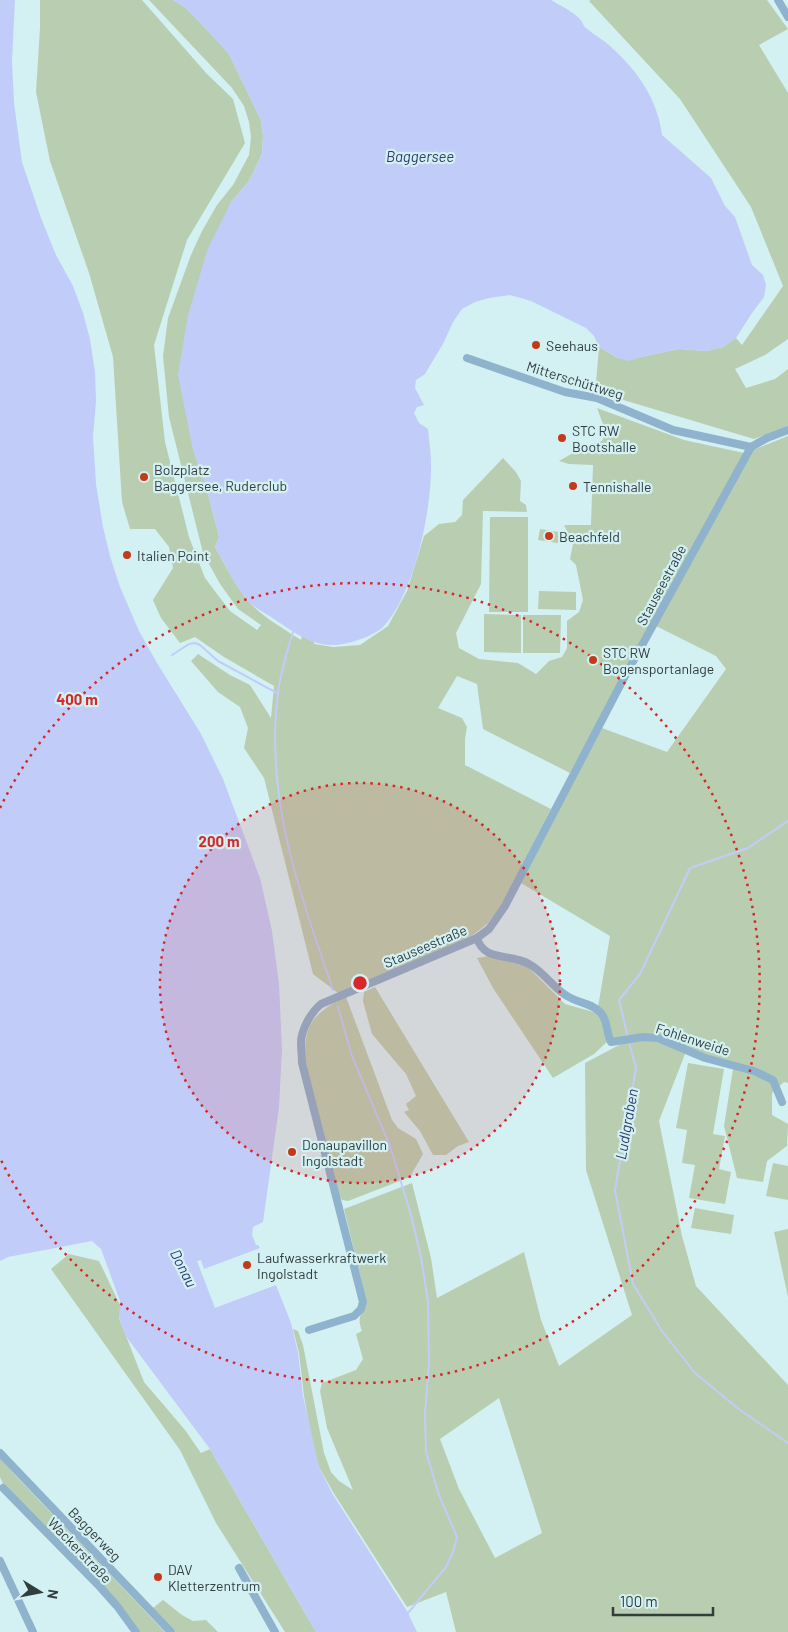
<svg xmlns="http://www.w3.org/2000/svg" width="788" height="1632" font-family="Barlow,sans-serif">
  <rect width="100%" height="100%" fill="#d3f0f3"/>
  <g fill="#b9ceb1" fill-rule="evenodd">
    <path d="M40,0h102l65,74 26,25 12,44 -58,97 -33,105 11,97 24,95 16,41 25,33 27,19 4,-5 -23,-16 -18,-25 -17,-31 -34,-136 -6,-61 5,-38 23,-63 11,-24 15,-26 16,-20 16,-30 2,-18 -2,-15 -5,-16 -12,-18 -83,-88h24l13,8 25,26 18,20 32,66 2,16 -1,18 -13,27 -18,21 -23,292 11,43 -4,10c11,19 21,41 35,56 14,15 34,26 51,37l1,-5 13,3 -1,6 19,3 27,-2 28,-19 19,-35 17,-55 15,-12 16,-2 7,-7 1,-15 40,-42 13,14 5,9 -1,20 6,4 1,7 -44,-1 -2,73 -25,49 3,15 20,11 39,4 18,11 13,-13 13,-4 5,-9v-27l12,-9 4,-12 -7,-35 -6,-6 3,-15 -9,-19h27l2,-60 -24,-1 -10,-3 28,-16 15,-4 4,-9 -9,-24 87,32 60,13 -174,320 -87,-44 -6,-45 -20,-8 -19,32 24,10 5,9 -2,12v26l86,44 -48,94 -16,21 -14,11 -135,58 -25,-19 -49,-196 -20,-30 4,-20 -8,-21 -22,-15 -27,-31 7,-7 32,21 20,10 21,33 3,-32 -50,-29 -29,-20 -15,6 -19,-25 -8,-18 20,-32 -4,-21 -14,-18h-25l-8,-27 -9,-145 -24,-84 -39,-112 -14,-69 4,-64z"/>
    <polygon points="591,0 767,0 788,29 759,45 788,93 788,339 765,355 735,369 746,388 775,379 788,369 788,426 754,439 620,399 596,383 599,347 618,358 629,360 640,357 679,349 707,351 723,347 736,338 742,345 783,286 751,207 680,99 589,1"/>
    <polygon points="788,436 788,1083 784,1082 772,1093 772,1115 788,1124 787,1146 767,1161 763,1182 737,1178 724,1126 734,1063 693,1051 659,1035 640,1034 608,1041 594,1054 553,1078 493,988 477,958 489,956 528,967 565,1004 597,1013 610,936 521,883 602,728 667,752 726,669 716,656 656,626 753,450"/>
    <polygon points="490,517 528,517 528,612 489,612"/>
    <polygon points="540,529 559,532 558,543 538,540"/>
    <polygon points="539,591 576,592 576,610 538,609"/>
    <polygon points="484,614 521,615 521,653 484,652"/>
    <polygon points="523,615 561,615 560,653 523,653"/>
    <polygon points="375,987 469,1142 458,1146 446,1155 433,1155 420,1131 404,1112 409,1110 406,1104 416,1096 406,1074 372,1034 363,1001 364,992"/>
    <path d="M346,997l46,123 6,8 18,11 7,15 -13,23 -62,24 -6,-1 -2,-3 -33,-128c-6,-40 3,-55 39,-72z"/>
    <path d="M650,1039l14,3 21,12 -26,67 23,115 14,50 92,99v247h-332l-10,-40 -39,15 -74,-115 -14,-25 -7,-26 -8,-45 -5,-43 -6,-24 5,2 5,14 21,108 7,19 8,9 14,9 -26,-62 -7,-37 2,-8 34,-13 7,-11 -7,-25 6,-3c-6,-14 1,-18 4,-32l-22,-90 68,-26 19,75 6,40 87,-46 17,68 18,46 73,-51 -46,-145 -1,-107 38,-20zM499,1398l43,135 -47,25 -36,-69 -19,-50z"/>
    <polygon points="688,1063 724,1069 713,1134 725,1136 719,1169 731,1172 725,1204 689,1198 695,1165 682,1163 687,1130 676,1128"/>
    <polygon points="773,1163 788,1166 788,1200 766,1196"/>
    <polygon points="695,1208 734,1215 731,1234 691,1228"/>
    <polygon points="788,1229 788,1297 774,1232"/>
    <polygon points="69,1254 99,1261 121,1307 119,1318 144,1382 185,1430 201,1453 210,1449 316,1632 285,1632 216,1523 180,1450 51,1269"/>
    <polygon points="0,1458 14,1474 165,1632 140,1632 119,1603 4,1486 0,1477"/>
    <polygon points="163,1600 182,1615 193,1621 206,1620 218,1632 176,1632 153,1608"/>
  </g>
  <g fill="#c2ccf8">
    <polygon points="0,0 15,0 12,61 14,103 22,162 41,218 56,255 73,286 83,313 90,339 95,372 96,401 93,437 96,484 103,527 110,556 120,587 139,631 157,663 201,734 223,779 260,878 272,931 279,984 282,1049 279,1107 263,1222 253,1227 252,1235 256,1245 258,1245 260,1248 204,1269 201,1260 197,1261 215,1308 276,1285 291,1323 298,1353 303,1396 319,1467 332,1493 407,1611 417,1632 316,1632 210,1449 125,1335 119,1317 120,1301 101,1249 92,1241 8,1257 0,1261"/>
    <path d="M173,0h378c10,6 21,11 29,19 3,3 3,7 6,9 8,7 18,12 25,19 26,23 47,53 51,88l49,43 14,28 10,11 17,48 11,10 3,10 -2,12 -12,16 -16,25 -13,9 -16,4 -28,-2 -39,8 -11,4 -11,-3 -19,-11 -5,-11 -8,-8 -55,-27 -21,-6 -21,3 -14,4 -13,7 -9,13 -9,20 -19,32 -9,6 -1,8 9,17 -7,2 -3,6 5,10 9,6c1,11 3,23 3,34 1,46 -16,128 -46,162 -6,7 -18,12 -27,15 -36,13 -54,-1 -84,-21 -7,-5 -18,-10 -25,-17 -14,-15 -23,-37 -34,-55l4,-10 -11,-43 -15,-44 -15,-75 10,-60 20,-67 23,-46 18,-21 13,-27 1,-18 -2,-16 -32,-66 -43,-46z"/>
  </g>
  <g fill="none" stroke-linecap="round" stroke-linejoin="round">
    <g stroke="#c2ccf8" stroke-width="2">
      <path d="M293,632c-6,20 -13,41 -15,62 -9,66 4,140 24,202 9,32 21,63 31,94"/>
      <polyline points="172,655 189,644 195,643 200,645 218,661 277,693"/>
      <polyline points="338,1007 352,1056 390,1146 411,1215 421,1257 428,1302 429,1362 425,1414 426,1452 439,1495 457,1537 453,1552 446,1567 408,1613"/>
      <polyline points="628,1038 619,1000 640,974 690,868 748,848 788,821"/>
      <polyline points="629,1042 636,1068 615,1190 633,1284 662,1331 695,1373 740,1410 788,1443"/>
    </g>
    <g stroke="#8fb3cd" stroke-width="8">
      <polyline points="778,0 788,17"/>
      <polyline points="467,358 565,392 597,398 673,430 751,447 767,438 788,430"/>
      <path d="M477,938c7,24 32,15 52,26 14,7 24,24 38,32 11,7 25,7 34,17 7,8 5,19 10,29l32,-5 15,1 47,20 49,13 19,9 9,22"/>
      <path d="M309,1330l45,-14 7,-7 2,-7 -61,-239c0,-7 -1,-14 -1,-20 0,-13 10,-31 20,-39l156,-66 12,-9 16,-23 119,-228 127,-231"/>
      <polyline points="0,1453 171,1632"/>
      <polyline points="3,1488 100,1587 117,1606 136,1632"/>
      <polyline points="0,1561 33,1632"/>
      <polyline points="239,1568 275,1632"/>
    </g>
  </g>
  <circle cx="360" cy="983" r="200" fill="#d62828" fill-opacity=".12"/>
  <g fill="none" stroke="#d62828" stroke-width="2.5" stroke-dasharray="2.5 5">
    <circle cx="360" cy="983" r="200"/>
    <path d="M0 808A400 400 0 1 1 0 1158"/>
  </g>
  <g fill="#c43a19" stroke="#d3f0f3" stroke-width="2">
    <circle cx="536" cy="345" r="5"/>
    <circle cx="562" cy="438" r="5"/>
    <circle cx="144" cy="477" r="5"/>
    <circle cx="573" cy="486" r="5"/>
    <circle cx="549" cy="536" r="5"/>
    <circle cx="127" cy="555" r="5"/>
    <circle cx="593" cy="660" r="5"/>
    <circle cx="292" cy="1152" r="5"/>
    <circle cx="247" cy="1265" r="5"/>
    <circle cx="158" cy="1577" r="5"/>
  </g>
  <g text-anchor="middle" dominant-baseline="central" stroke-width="4.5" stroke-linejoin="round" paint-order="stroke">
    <g font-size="14" fill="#323d3e" stroke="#d3f0f3" text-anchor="start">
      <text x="546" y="345">Seehaus</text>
      <text x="572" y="430">STC RW<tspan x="572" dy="16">Bootshalle</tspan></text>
      <text x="154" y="469">Bolzplatz<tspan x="154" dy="16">Baggersee, Ruderclub</tspan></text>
      <text x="583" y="486">Tennishalle</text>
      <text x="559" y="536">Beachfeld</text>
      <text x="137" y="555">Italien Point</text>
      <text x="603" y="652">STC RW<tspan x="603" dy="16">Bogensportanlage</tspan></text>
      <text x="302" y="1144">Donaupavillon<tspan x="302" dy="16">Ingolstadt</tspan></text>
      <text x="257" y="1257">Laufwasserkraftwerk<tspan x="257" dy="16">Ingolstadt</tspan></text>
      <text x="168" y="1569">DAV<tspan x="168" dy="16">Kletterzentrum</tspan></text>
    </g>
    <g font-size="14" fill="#323d3e" stroke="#d3f0f3">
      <text transform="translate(575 380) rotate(17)">Mitterschüttweg</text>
      <text transform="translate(661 585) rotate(-62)">Stauseestraße</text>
      <text transform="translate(425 946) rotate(-23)">Stauseestraße</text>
      <text transform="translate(693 1039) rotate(18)">Fohlenweide</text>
      <text transform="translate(95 1534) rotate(46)">Baggerweg</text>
      <text transform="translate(80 1550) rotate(46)">Wackerstraße</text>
    </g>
    <g font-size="15" font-style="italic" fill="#323a70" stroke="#d3f0f3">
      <text x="420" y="156">Baggersee</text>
      <text transform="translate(626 1124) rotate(-80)">Ludlgraben</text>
      <text transform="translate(184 1268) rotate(63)">Donau</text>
    </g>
  </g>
  <circle cx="360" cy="983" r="8" fill="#d62828" stroke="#d3f0f3" stroke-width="2.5"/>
  <g font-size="15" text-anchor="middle" font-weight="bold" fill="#d62828" stroke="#d3f0f3" stroke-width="4.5" stroke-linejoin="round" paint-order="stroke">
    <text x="77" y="705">400 m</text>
    <text x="219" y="847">200 m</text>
  </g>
  <g transform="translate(40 1592) rotate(100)" stroke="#d3f0f3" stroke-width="4" paint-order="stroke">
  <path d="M0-4L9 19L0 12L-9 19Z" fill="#323d3e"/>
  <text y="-8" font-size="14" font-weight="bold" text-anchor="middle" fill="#323d3e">N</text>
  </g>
  <path d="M613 1607v8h100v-8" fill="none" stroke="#323d3e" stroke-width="2.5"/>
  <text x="620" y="1607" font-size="15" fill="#323d3e" stroke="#d3f0f3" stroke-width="4" paint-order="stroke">100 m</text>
</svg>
